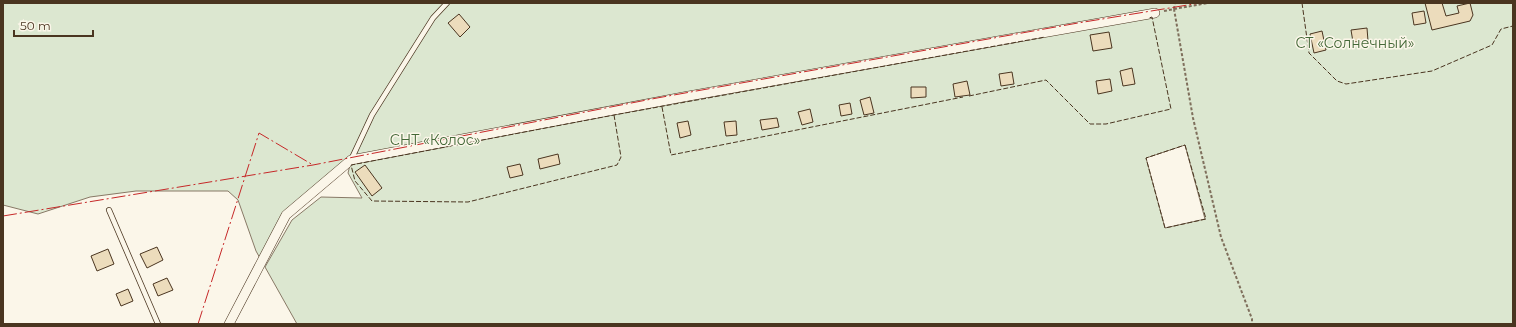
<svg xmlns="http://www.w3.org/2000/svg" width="1516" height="327" font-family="Montserrat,sans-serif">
  <rect width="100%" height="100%" fill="#fbf6e9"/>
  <path fill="#dce7d0" stroke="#887966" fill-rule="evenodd" d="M3,3h1510v321h-1216l-32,-57 27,-47 29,-23 41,1 -14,-25 3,-12 -65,54 -25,45 -5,-9 -18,-51 -10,-9h-92l-46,6 -52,17 -35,-9zM1185,145l20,74 -40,9 -19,-70z"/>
  <g fill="#ecdcbc" stroke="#4a3520">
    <polygon points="1425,3 1442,3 1446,16 1459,13 1457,6 1470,3 1473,15 1470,21 1432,30"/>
    <polygon points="1424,11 1426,23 1414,25 1412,13"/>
    <polygon points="459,14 470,27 460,37 448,23"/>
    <polygon points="1367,28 1368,41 1353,42 1351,30"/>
    <polygon points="1322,31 1326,50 1314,53 1310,34"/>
    <polygon points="1109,32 1112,48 1093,51 1090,35"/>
    <polygon points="1132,68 1135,84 1123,86 1120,71"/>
    <polygon points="1012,72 1014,84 1001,86 999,74"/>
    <polygon points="1110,79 1112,91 1098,94 1096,81"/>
    <polygon points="967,81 970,95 955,97 953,84"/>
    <polygon points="911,87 926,87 926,97 911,98"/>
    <polygon points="870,97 874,113 864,115 860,100"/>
    <polygon points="850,103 852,114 841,116 839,105"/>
    <polygon points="810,109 813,122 802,125 798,112"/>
    <polygon points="777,118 779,127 762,130 760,120"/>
    <polygon points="688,121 691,135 680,138 677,123"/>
    <polygon points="736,121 737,135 726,136 724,122"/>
    <polygon points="558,154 560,164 540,169 538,159"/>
    <polygon points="520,164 523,175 510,178 507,167"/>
    <polygon points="365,165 382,188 372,196 355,172"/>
    <polygon points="157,247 163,260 147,268 140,254"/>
    <polygon points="108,249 114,264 97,271 91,256"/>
    <polygon points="167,278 173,290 158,296 153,284"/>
    <polygon points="128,289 133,301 121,306 116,294"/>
  </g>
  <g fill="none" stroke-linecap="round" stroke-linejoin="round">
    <defs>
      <g id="service">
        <polyline points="351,160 372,115 433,18 447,3"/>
        <polyline points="109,210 158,324"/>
      </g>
      <polyline id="minor" points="229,324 286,215 351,160 683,97 1155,13"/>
    </defs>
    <use href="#service" stroke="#4a3520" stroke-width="6"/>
    <use href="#minor" stroke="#4a3520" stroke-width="10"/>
    <g stroke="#7f6f5c" stroke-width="2" stroke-dasharray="3 2" stroke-linecap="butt">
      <polyline points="1174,9 1208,3"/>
      <polyline points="1174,9 1175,3"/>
      <polyline points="1164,11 1174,9 1193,118 1221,237 1252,319 1252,324"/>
    </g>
    <use href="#service" stroke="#fbf6e9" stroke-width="4.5"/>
    <use href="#minor" stroke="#fbf6e9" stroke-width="9"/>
    <g stroke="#4a3520" stroke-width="1" stroke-dasharray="5 2" stroke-linecap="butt">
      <polyline points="1302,3 1309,53 1337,81 1346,84 1432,71 1492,45 1501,29 1513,26"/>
      <polyline points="969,96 1046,80 1090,124 1106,124 1171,109 1152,17 1149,18"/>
      <polyline points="662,107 671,155 963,97"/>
      <polyline points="614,115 621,157 617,165 468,202 372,201 355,181 351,165 614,115 1045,37"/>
      <polygon points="1185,145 1206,219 1165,228 1146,158"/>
    </g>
    <g stroke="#c62828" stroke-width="1" stroke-dasharray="14 3 2 3" stroke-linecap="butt">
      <polyline points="3,216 313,165 657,98 1078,23 1200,3"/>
      <polyline points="198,324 259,133 313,165"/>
    </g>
  </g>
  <g text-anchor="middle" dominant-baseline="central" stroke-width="3" stroke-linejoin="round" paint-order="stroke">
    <g font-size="14" fill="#436837" stroke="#fbf6e9">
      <text x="1355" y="43">СТ «Солнечный»</text>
      <text x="435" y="140">СНТ «Колос»</text>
    </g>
  </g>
  <rect width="1516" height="327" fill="none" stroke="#4a3520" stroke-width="8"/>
  <path d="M14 30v6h79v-6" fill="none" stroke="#4a3520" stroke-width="2"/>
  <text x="20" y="30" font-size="12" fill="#4a3520" stroke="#fbf6e9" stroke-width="3" paint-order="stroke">50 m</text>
</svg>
